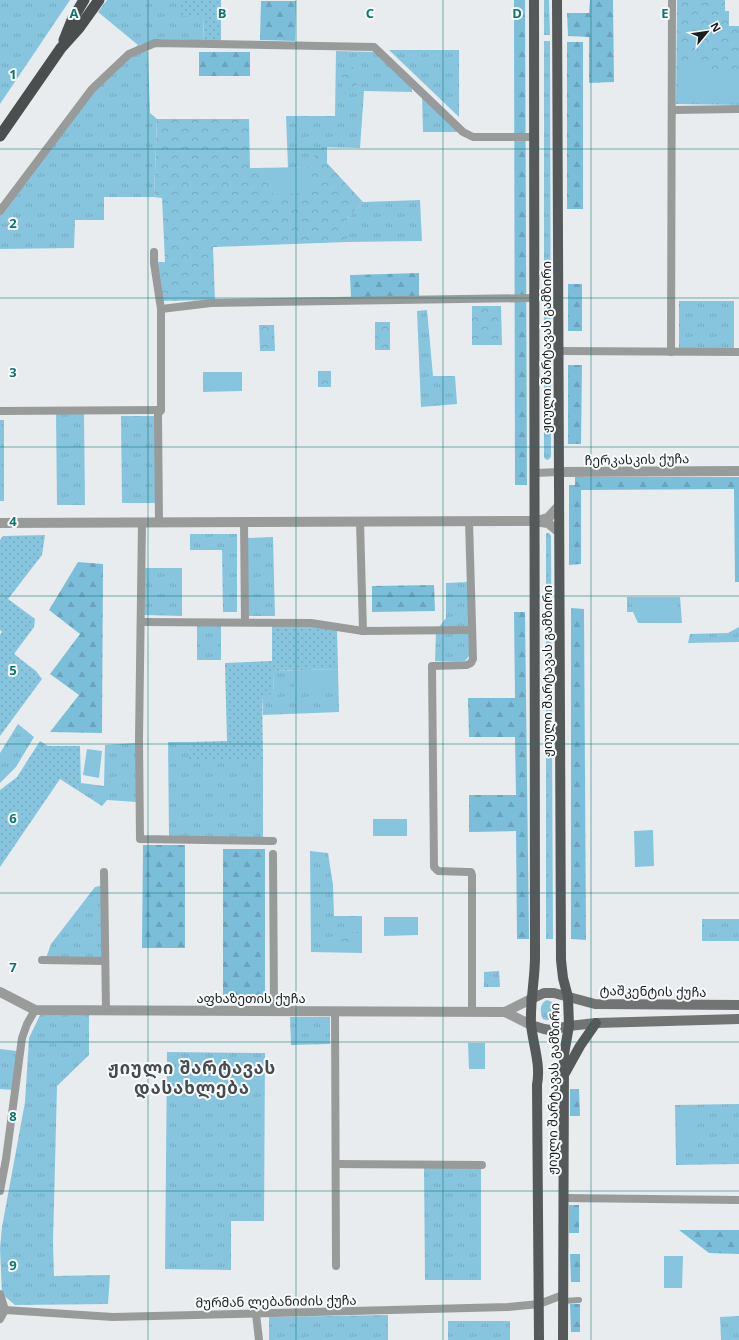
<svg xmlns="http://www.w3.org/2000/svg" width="739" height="1340" font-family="'Open Sans','Noto Sans Georgian',sans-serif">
  <defs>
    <pattern id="grass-tufts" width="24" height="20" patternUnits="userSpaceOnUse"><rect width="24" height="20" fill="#87c5df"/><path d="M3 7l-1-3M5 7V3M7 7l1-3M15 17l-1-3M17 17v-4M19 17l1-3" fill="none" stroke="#74a9bf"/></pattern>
    <pattern id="forest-firs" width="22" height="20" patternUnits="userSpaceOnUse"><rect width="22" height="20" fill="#7bbeda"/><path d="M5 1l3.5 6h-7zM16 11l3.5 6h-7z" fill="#6aa3bb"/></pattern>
    <pattern id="park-crowns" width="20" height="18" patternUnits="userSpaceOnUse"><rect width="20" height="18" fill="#87c5df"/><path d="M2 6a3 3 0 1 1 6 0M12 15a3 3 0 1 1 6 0" fill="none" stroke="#74a9bf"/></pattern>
    <pattern id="garden-dots" width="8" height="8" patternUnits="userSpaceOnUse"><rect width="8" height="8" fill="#87c5df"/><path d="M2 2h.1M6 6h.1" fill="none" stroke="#74a9bf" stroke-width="1.8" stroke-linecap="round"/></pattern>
  </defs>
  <rect width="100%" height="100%" fill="#e9ecee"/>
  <g fill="url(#grass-tufts)">
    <polygon points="0,0 70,0 0,104"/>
    <polygon points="107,0 179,0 179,16 204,16 203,43 192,40 159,39 139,45 148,52 150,113 157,119 154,197 104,197 104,220 75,220 74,248 0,249 0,207 90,87 138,45 98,12"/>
    <polygon points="544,0 549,0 550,35 544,35"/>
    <polygon points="544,41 550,41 551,457 548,460 545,459 544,457"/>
    <polygon points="389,50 459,50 459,117"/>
    <polygon points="336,51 375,52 412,84 412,92 364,91 360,148 314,147 314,167 288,168 286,116 335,116"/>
    <polygon points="422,96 459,132 423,132"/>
    <polygon points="420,200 422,241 347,242 347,219 363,202"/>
    <rect x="679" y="301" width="55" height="48"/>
    <polygon points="427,310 433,376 455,376 457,404 421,407 417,311"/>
    <polygon points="84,413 85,505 57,505 56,414"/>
    <polygon points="121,416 155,416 156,503 122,503"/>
    <rect x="0" y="420" width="4" height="81"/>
    <polygon points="546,533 549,533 551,536 553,939 546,939"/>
    <polygon points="190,534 237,534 237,612 223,612 222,550 190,550"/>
    <polygon points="273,537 275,616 248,616 247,538"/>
    <polygon points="145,568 182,568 182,616 144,615"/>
    <polygon points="468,582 470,655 465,661 435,661 436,631 446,618 446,583"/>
    <polygon points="627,597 680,597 682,623 638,623 633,612 627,612"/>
    <rect x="197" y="625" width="24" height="35"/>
    <polygon points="739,627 739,642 688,643 690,634 728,633"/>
    <polygon points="338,669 339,712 263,715 262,694 274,694 273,671"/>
    <polygon points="18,724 34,737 16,767 0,783 0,753"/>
    <polygon points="168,742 191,742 190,759 263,759 263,838 169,837"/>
    <polygon points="136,743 137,802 107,800 102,806 77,790 81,783 104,786 105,745"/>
    <polygon points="310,851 328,853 333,885 334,916 362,916 362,953 311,952"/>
    <polygon points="101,886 102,958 46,958 51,944 95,887"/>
    <rect x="702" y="919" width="37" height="22"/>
    <polygon points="499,971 500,987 484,987 484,972"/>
    <path d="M547,1000l5,2 2,15c-4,3 -7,4 -11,2 -3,-6 -4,-16 4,-19z"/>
    <polygon points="40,1015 89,1015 89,1055 57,1086 53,1242 54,1276 110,1275 108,1304 15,1305 2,1294 0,1248 2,1227 25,1102 29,1038"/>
    <polygon points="290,1017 330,1017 330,1044 291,1045"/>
    <polygon points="0,1049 17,1051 13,1090 0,1089"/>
    <polygon points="167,1052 265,1053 264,1221 231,1221 231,1270 165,1269"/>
    <polygon points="739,1104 739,1164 676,1165 675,1105"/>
    <polygon points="424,1166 481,1166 481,1280 425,1280"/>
    <polygon points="388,1315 388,1340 269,1340 269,1317"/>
    <polygon points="739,1316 739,1340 721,1340 720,1317"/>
    <rect x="448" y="1321" width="62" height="19"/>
  </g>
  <g fill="url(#forest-firs)">
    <polygon points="514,0 525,0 527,485 515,485"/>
    <polygon points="590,0 613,0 614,82 589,83 589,37 568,36 567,13 589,13"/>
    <polygon points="261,1 296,1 295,41 260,40"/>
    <rect x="567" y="42" width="16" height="167"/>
    <rect x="199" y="52" width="51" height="24"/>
    <polygon points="419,273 419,296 351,298 350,275"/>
    <rect x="568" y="284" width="14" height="47"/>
    <polygon points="568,365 582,365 581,444 568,444"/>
    <polygon points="575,477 739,477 739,582 735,582 734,489 581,490 581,564 569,565 569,485 575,485"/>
    <polygon points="78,562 103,564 102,733 50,732 79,695 50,674 80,634 49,610"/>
    <polygon points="434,585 435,611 372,612 372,586"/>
    <polygon points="571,608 584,609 586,940 571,939"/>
    <polygon points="514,612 525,612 529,939 517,939 516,831 469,832 469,795 516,795 515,737 469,737 468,698 515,698"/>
    <polygon points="143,845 185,845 185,948 142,948"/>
    <rect x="223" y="849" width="42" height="146"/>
    <polygon points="570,1089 579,1089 580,1116 570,1116"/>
    <rect x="569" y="1205" width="10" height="28"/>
    <polygon points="679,1230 739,1230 739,1254 709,1253"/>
    <polygon points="570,1254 580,1254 580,1282 571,1282"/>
    <polygon points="570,1304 580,1304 580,1332 571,1332"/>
  </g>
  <g fill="url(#park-crowns)">
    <polygon points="677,0 725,0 725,11 729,11 729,26 739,26 739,105 676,104"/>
    <polygon points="342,67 356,67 357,93 342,93"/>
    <polygon points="157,119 249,119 250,168 314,167 314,147 327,147 327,163 363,202 347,219 347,242 213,247 215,300 157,301 156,262 165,262 162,198 154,197"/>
    <polygon points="472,306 501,306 502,345 472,345"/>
    <rect x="375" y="322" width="15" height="28"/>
    <polygon points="259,325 274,325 275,351 260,351"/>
    <rect x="318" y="371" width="13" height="16"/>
    <polygon points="338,932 361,932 361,948 338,947"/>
  </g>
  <g fill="url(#garden-dots)">
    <polygon points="179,0 221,0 221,44 203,43 204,17 179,16"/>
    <polygon points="45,535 42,555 8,599 35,619 34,627 14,654 36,671 42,679 0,736 0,635 2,632 0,630 0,540 3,536"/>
    <polygon points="312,625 337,630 338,669 273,671 274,694 262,695 263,759 189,759 191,742 227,741 225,663 272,661 272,626"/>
    <polygon points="40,741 48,746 80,746 81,783 77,790 60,779 0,867 0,790 17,777"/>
  </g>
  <g fill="#87c5df">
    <polygon points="679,63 700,64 700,103 679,102"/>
    <polygon points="702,73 739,74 739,103 702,103"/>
    <polygon points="312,172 313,192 273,195 271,174"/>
    <polygon points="203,372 242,372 242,391 203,392"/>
    <polygon points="677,600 678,620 638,621 637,602"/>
    <polygon points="294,672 333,672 333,690 295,691"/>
    <polygon points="87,749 102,751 99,778 83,775"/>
    <rect x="373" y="819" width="34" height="17"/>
    <polygon points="653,830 654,866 635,867 634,831"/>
    <polygon points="384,917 418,917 418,935 384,936"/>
    <polygon points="468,1043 485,1043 485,1069 469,1069"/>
    <rect x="677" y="1108" width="21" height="40"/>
    <polygon points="664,1256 683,1256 682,1288 664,1288"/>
  </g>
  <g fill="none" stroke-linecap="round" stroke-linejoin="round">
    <polyline stroke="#999b9b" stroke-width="6" points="563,1301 579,1300"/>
    <g stroke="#999b9b" stroke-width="8">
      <polyline points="672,110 739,109"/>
      <polyline points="0,211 92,89 129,54 155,43 374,47 463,132 473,137 534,137"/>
      <polyline points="154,252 154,263 161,309 161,410 158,414 159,523"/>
      <polyline points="161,309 211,303 534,298"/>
      <polyline points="559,351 739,352"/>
      <polyline points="671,352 672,0"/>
      <polyline points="0,411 161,410"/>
      <polyline points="534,473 559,472"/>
      <polyline points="469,521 473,659 471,663 467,665 432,666 434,867 438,871 468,872 471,872 472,875 472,1012"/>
      <polyline points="244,522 245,622"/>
      <polyline points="360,522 363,631"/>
      <polyline points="142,523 139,739 140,839 273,841"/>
      <polyline points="141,622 311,623 363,631 472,630"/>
      <polyline points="273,854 274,1011"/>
      <polyline points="104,872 106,1010"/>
      <polyline points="42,960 105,961"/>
      <polyline points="335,1012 336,1266"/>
      <polyline points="336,1164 482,1165"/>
      <polyline points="0,1191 6,1159 22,1038 27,1024 35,1010"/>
      <polyline points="563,1198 739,1200"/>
      <polyline points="0,1294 5,1310"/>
      <polyline points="0,1308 5,1310 113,1317 508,1307 539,1304 563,1295"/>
      <polyline points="256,1314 259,1340"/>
      <polyline points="0,1319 5,1310"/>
    </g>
    <g stroke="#999b9b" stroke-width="10">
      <polyline points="559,472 739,471"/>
      <polyline points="536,521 548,518 559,506"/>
      <polyline points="0,523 534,521 548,523 559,532"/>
      <polyline points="0,992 35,1010 505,1012 531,1025"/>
      <polyline points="505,1012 531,999"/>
    </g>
    <g stroke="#727474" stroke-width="10">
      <polyline points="531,999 544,993 554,993 595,1004 739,1005"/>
      <polyline points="531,1025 544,1029 550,1030 569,1026 596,1023 739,1019"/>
    </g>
    <g stroke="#565959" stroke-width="10">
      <path d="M534,0l1,957c0,22 -5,44 -4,67 2,21 10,40 6,61l2,255"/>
      <polyline points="557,0 561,960 563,978 568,997 569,1026 564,1054 563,1340"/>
      <polyline points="565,1073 580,1046 596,1023"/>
    </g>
    <g stroke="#4a4e4e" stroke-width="11">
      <polyline points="64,40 72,20 84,0"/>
      <polyline points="0,136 61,48 79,28 99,0"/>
    </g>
  </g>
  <path fill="none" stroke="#0f766e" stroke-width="1" stroke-opacity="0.55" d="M148,0v1340M296,0v1340M443,0v1340M591,0v1340M0,149h739M0,298h739M0,447h739M0,596h739M0,744h739M0,893h739M0,1042h739M0,1191h739"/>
  <g text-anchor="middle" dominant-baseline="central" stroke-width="4" stroke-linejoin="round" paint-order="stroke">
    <g font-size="13" fill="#1c1d1e" stroke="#f6fafb">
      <text transform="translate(546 347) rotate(-90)">ჟიული შარტავას გამზირი</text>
      <text transform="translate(637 459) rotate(-1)">ჩერკასკის ქუჩა</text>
      <text transform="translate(547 671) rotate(-90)">ჟიული შარტავას გამზირი</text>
      <text transform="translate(653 991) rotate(1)">ტაშკენტის ქუჩა</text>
      <text x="251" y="998">აფხაზეთის ქუჩა</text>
      <text transform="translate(553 1089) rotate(-89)">ჟიული შარტავას გამზირი</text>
      <text transform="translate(276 1301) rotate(-1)">მურმან ლებანიძის ქუჩა</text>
    </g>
    <g font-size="17" font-weight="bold" letter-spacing="1" fill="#484b4d" stroke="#f6fafb">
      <text x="192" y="1067">ჟიული შარტავას<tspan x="192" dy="20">დასახლება</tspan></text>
    </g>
  </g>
  <g font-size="13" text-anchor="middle" font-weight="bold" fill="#0f766e" stroke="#f6fafb" stroke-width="4" stroke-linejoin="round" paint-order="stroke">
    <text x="74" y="18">A</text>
    <text x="222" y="18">B</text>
    <text x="370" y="18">C</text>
    <text x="517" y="18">D</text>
    <text x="665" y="18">E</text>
    <text x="13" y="79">1</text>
    <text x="13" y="228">2</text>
    <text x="13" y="377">3</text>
    <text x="13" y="526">4</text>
    <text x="13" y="675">5</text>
    <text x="13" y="823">6</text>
    <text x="13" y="972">7</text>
    <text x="13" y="1121">8</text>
    <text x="13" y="1270">9</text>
  </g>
  <g transform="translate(707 32) rotate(61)" stroke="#f6fafb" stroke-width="3" paint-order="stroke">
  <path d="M0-3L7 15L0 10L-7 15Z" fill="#1c1d1e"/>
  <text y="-6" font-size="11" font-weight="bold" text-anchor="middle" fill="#1c1d1e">N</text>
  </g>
</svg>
